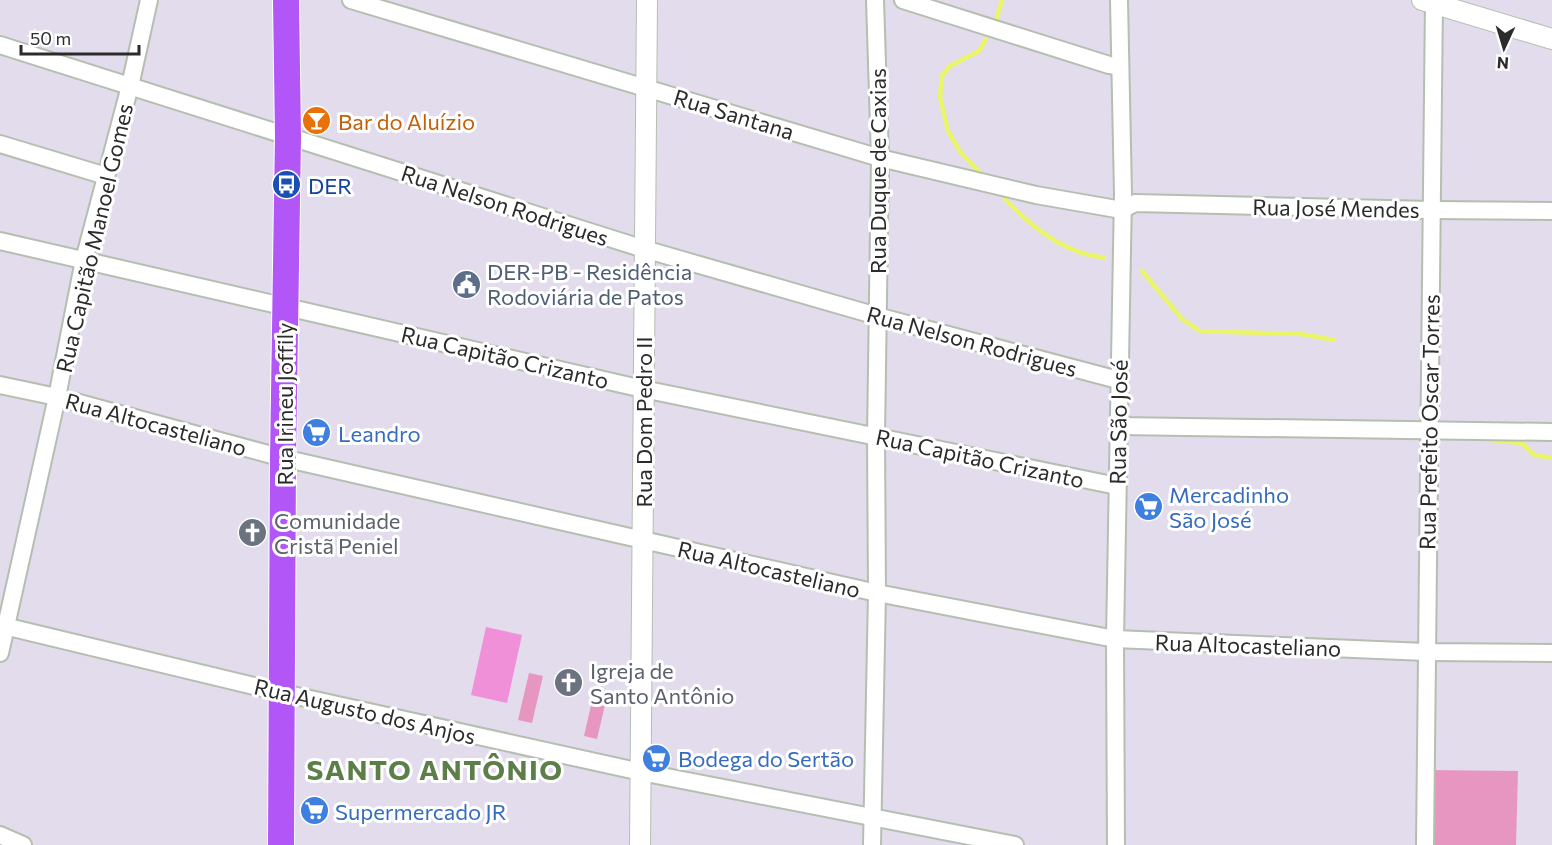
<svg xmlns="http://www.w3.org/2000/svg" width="1552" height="845" font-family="Commissioner,sans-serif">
  <rect width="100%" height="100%" fill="#e2dced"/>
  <g fill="#e795c1">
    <polygon points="529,673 543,676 532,723 518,720"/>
    <polygon points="595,688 608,692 597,739 584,736"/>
    <polygon points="1425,770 1518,771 1516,845 1425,845"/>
  </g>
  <polygon fill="#ef90d9" points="486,627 522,635 507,703 471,695"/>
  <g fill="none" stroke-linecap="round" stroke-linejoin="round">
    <g stroke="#ebf569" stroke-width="4.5">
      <polyline points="995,24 1002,0"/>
      <polyline points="983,176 961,153 948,131 940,97 942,76 950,66 979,51 986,39"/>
      <path d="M1005,199c20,21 44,42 72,52 8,4 19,5 27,7"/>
      <polyline points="1142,271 1182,319 1200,331 1301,334 1334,340"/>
      <polyline points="1479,439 1522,443 1534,455 1552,458"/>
    </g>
    <defs>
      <g id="minor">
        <polyline points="351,0 880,158 1036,195 1122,210 1135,203 1431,210 1552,211"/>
        <polyline points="903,0 1109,65 1120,67"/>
        <polyline points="0,45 644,249 877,316 1118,380"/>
        <polyline points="0,144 106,176"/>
        <polyline points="0,241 643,389 1117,486"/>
        <polyline points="0,385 57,397 283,458 643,540 877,593 1115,639 1426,652 1552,653"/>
        <polyline points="1118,426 1552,432"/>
        <polyline points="0,625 283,693 641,772 1015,845"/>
        <polyline points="0,653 57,397 84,260 130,86 149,0"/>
        <polyline points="0,835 23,845"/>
        <polyline points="872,845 877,593 876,437 880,158 875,0"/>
        <polyline points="1116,845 1115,639 1123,194 1119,0"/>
        <polyline points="1425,845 1434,0"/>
      </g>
      <g id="tertiary">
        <polyline points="1422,0 1552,39"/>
        <polyline points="640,845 647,0"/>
      </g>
      <polyline id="primary" points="281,845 283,458 288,136 286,0"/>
    </defs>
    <use href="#minor" stroke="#b5bfb0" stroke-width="20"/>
    <use href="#tertiary" stroke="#b5bfb0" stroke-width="22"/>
    <use href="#primary" stroke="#fff" stroke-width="28"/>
    <use href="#minor" stroke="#fff" stroke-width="16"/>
    <use href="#tertiary" stroke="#fff" stroke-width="20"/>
    <use href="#primary" stroke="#b256f8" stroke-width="26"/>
  </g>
  <defs>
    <symbol id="bar-disc" viewBox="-11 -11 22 22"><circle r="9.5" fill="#e8710a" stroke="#fff"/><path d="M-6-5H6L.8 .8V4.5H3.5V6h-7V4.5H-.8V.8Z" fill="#fff"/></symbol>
    <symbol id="bus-disc" viewBox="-11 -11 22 22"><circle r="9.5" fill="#1a4fb4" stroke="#fff"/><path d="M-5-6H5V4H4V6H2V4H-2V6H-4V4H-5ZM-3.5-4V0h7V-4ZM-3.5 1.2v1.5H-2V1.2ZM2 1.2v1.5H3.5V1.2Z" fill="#fff"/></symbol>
    <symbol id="civic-disc" viewBox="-11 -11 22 22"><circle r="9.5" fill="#5c6f8a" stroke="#fff"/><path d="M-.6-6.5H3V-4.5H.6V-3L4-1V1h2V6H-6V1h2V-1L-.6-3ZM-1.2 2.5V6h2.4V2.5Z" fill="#fff"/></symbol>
    <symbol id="supermarket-disc" viewBox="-11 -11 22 22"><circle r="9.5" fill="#3f7fe0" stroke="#fff"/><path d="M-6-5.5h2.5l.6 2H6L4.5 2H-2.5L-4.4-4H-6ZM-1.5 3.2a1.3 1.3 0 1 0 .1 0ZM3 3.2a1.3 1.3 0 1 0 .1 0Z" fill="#fff"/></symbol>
    <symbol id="church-disc" viewBox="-11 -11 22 22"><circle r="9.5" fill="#6b7280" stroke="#fff"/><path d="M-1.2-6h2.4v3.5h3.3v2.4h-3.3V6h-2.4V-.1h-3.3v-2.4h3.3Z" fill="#fff"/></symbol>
  </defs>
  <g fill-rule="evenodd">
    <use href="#bar-disc" x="300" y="104" width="33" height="33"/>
    <use href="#bus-disc" x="270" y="168" width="33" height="33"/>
    <use href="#civic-disc" x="450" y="268" width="33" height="33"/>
    <use href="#supermarket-disc" x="300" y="416" width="33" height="33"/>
    <use href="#supermarket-disc" x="1132" y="490" width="33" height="33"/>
    <use href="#church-disc" x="236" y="516" width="33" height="33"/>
    <use href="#church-disc" x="552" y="666" width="33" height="33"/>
    <use href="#supermarket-disc" x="640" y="742" width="33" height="33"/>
    <use href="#supermarket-disc" x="298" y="794" width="33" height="33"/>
  </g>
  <g text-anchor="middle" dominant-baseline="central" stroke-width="6" stroke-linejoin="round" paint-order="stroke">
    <g font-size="22" fill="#2b2b2b" stroke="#fff">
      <text transform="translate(734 114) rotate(17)">Rua Santana</text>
      <text transform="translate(877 171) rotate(-90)">Rua Duque de Caxias</text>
      <text transform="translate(505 205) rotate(18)">Rua Nelson Rodrigues</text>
      <text transform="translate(1336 208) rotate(1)">Rua José Mendes</text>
      <text transform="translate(94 238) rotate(-77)">Rua Capitão Manoel Gomes</text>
      <text transform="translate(972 341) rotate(15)">Rua Nelson Rodrigues</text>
      <text transform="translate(505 357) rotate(13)">Rua Capitão Crizanto</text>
      <text transform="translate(284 404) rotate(-90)">Rua Irineu Joffily</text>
      <text transform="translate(643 422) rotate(-90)">Rua Dom Pedro II</text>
      <text transform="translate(1118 422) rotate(-89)">Rua São José</text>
      <text transform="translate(1429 422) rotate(-89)">Rua Prefeito Oscar Torres</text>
      <text transform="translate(156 424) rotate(15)">Rua Altocasteliano</text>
      <text transform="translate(980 458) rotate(12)">Rua Capitão Crizanto</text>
      <text transform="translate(769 569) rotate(13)">Rua Altocasteliano</text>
      <text transform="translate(1248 645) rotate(2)">Rua Altocasteliano</text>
      <text transform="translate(365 711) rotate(13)">Rua Augusto dos Anjos</text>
    </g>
    <g font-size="22" fill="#c56008" stroke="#fff" text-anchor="start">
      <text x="338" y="121">Bar do Aluízio</text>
    </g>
    <g font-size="22" fill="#164399" stroke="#fff" text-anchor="start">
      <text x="308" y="185">DER</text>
    </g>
    <g font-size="22" fill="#4e5e75" stroke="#fff" text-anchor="start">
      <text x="487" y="271">DER-PB - Residência<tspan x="487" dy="25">Rodoviária de Patos</tspan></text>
    </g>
    <g font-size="22" fill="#366cbe" stroke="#fff" text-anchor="start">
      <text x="338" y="433">Leandro</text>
      <text x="1169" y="494">Mercadinho<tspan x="1169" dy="25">São José</tspan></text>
      <text x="678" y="758">Bodega do Sertão</text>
      <text x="335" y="811">Supermercado JR</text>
    </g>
    <g font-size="22" fill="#5b616d" stroke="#fff" text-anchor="start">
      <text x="274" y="520">Comunidade<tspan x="274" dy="25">Cristã Peniel</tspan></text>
      <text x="590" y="670">Igreja de<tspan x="590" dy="25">Santo Antônio</tspan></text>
    </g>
    <g font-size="28" font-weight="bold" letter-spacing="1.5" fill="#5c7e48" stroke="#fff">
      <text x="435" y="769">SANTO ANTÔNIO</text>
    </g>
  </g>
  <g transform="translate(1504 48) rotate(184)" stroke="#ffffff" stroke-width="4.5" paint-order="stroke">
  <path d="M0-4.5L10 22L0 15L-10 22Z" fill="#2b2b2b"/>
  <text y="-9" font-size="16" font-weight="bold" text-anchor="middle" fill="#2b2b2b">N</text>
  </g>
  <path d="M21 45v9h118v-9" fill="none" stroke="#2b2b2b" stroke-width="3"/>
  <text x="30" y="45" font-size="18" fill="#2b2b2b" stroke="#ffffff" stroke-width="4.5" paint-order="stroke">50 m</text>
</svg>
